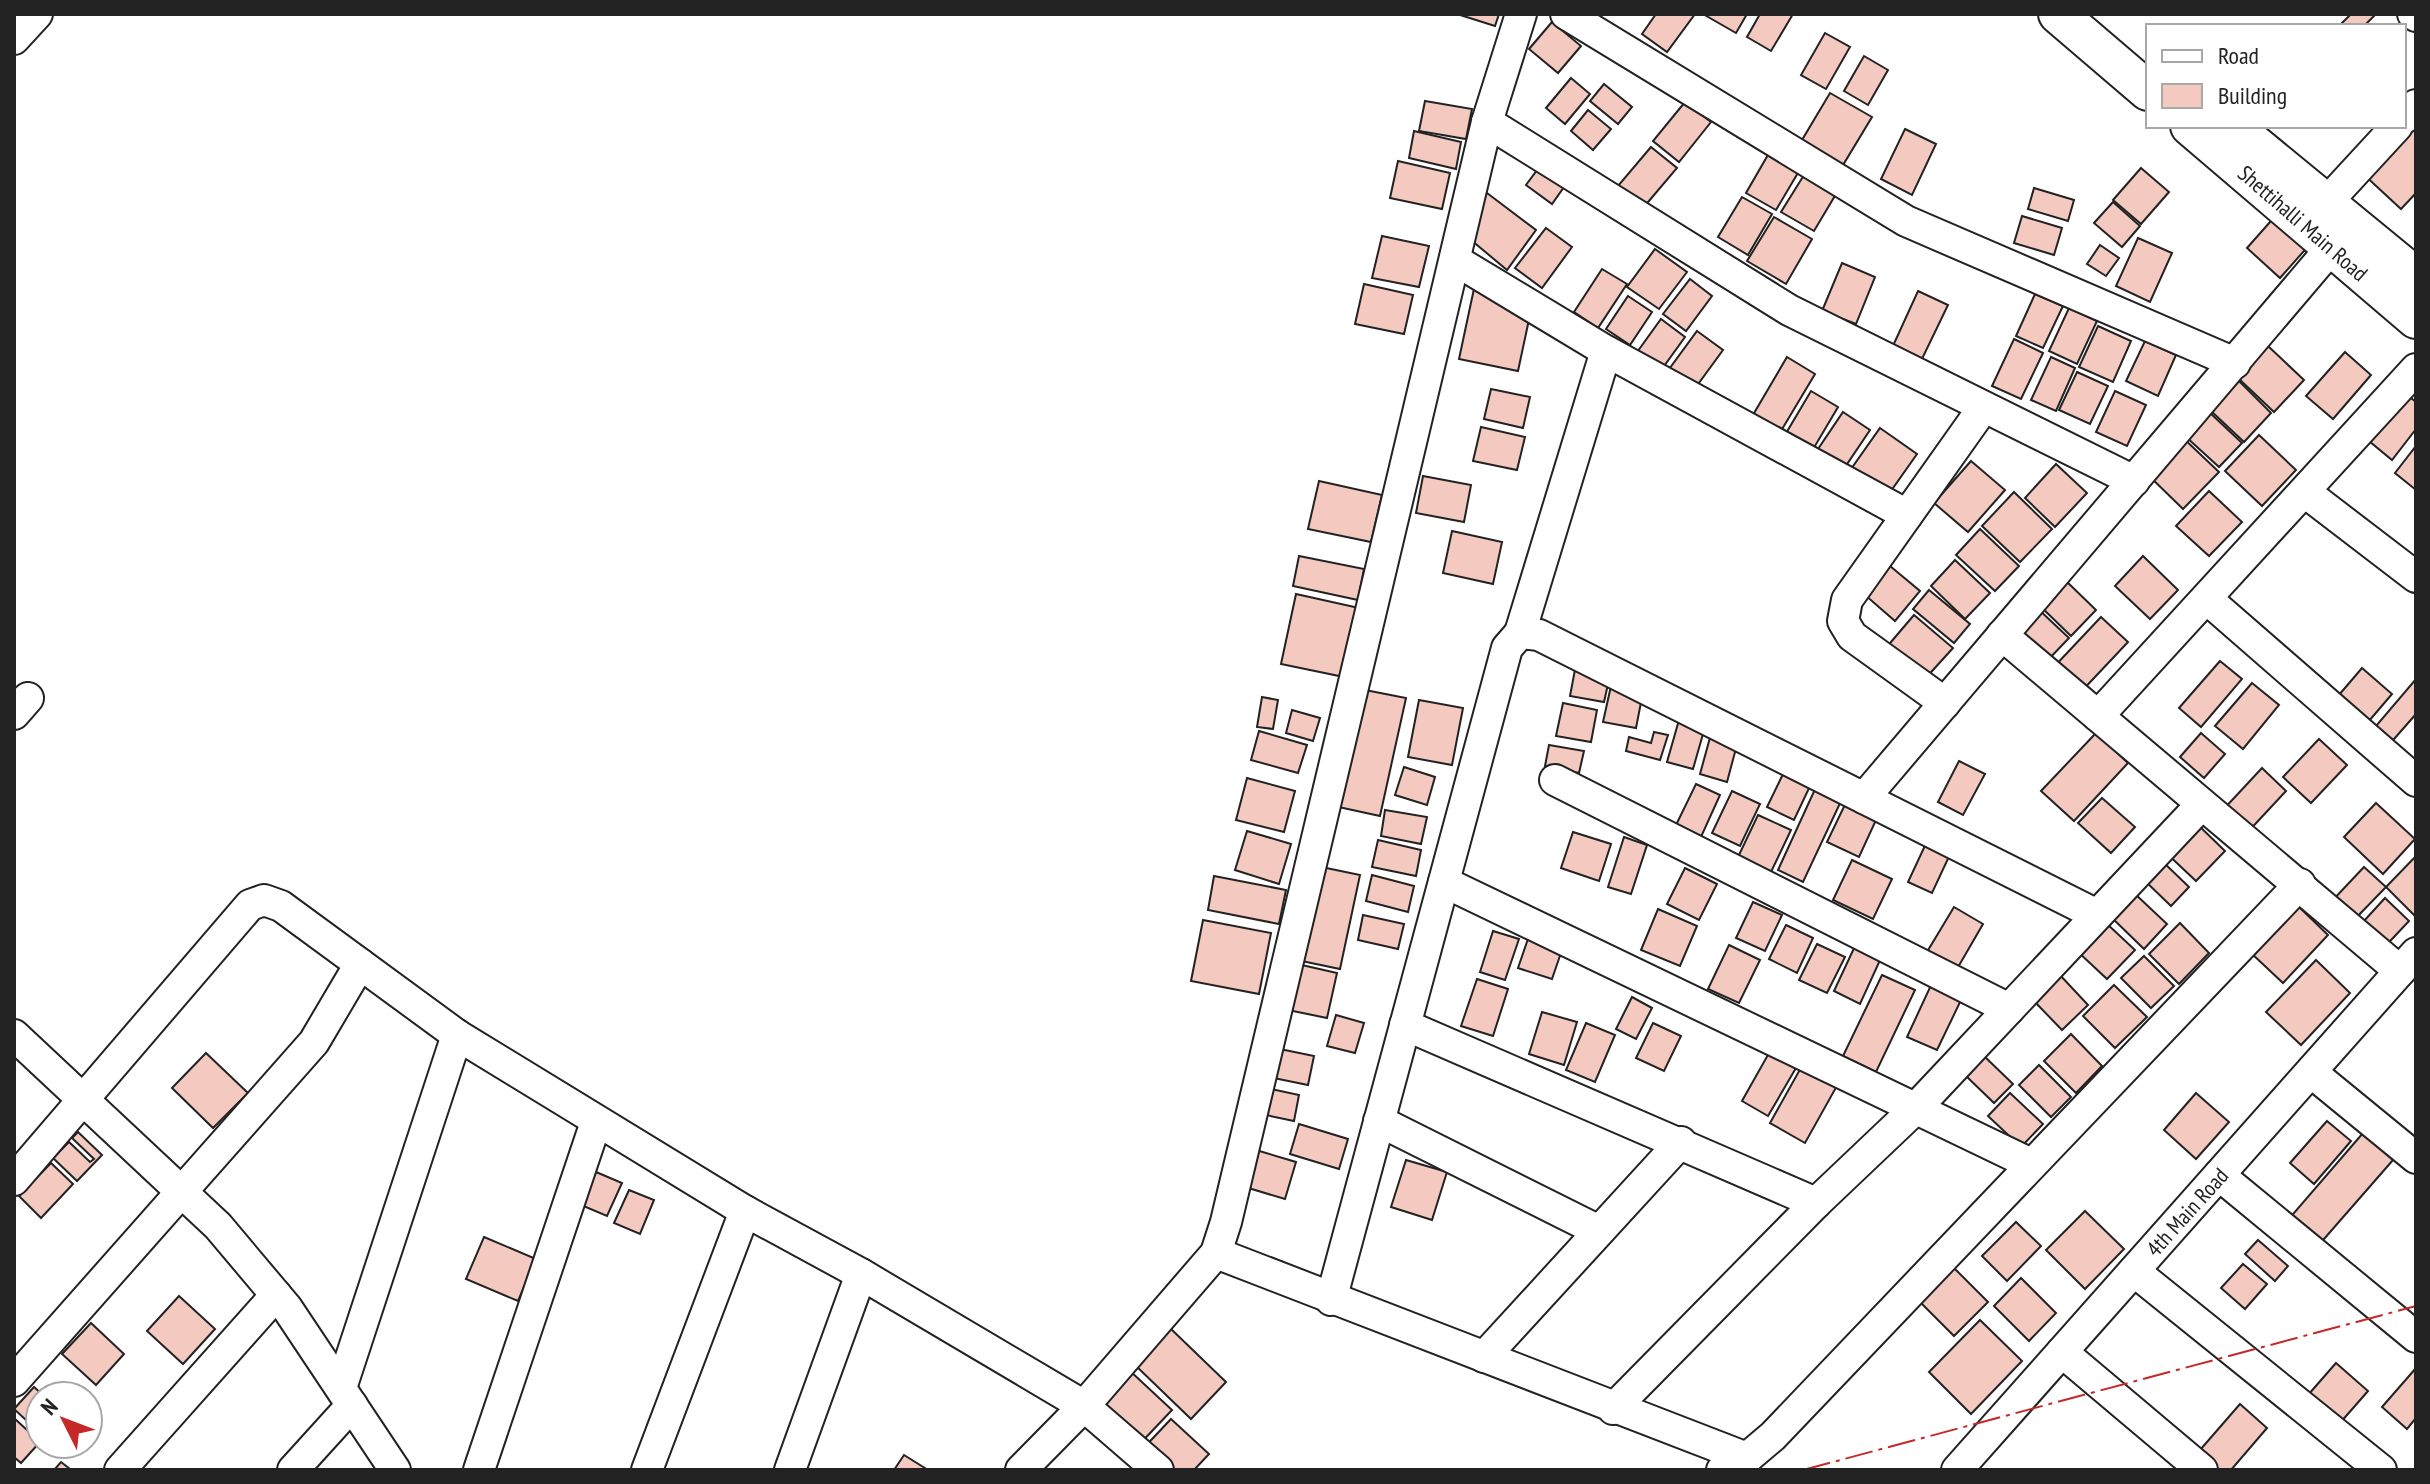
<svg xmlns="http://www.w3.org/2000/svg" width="2430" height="1484" font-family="'PT Sans Narrow',sans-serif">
  <rect width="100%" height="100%" fill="#fff"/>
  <g fill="#f3c9c0" stroke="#222" stroke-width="2">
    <polygon points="1457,14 1499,14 1495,26"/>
    <polygon points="1656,14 1695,14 1667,52 1642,34"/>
    <polygon points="1703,14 1747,14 1736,33"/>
    <polygon points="1760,14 1793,14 1771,51 1747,37"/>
    <polygon points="2351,14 2376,14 2364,26 2339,26"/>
    <polygon points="1552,22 1581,46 1558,73 1529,49"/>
    <polygon points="1825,33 1850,47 1826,89 1801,75"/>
    <polygon points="1864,56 1888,70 1868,105 1844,91"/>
    <polygon points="1571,78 1590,94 1565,124 1546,108"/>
    <polygon points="1604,84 1632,107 1618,124 1590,101"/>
    <polygon points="1830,93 1872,117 1843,165 1802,140"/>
    <polygon points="1425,101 1472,109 1466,139 1419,131"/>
    <polygon points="1685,102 1711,122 1679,162 1653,141"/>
    <polygon points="1588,110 1611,129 1593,150 1571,131"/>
    <polygon points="2416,111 2416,193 2401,209 2361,172"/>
    <polygon points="1905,129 1936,144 1912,195 1881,179"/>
    <polygon points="1414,131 1461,142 1456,169 1409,158"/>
    <polygon points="1651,147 1677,168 1643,208 1617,187"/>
    <polygon points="1772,148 1802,166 1776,210 1746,193"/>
    <polygon points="1546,158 1571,177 1552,204 1526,185"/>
    <polygon points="1398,161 1450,173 1442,209 1390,198"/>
    <polygon points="2141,168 2169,192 2141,224 2113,200"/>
    <polygon points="1804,175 1836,194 1814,231 1781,212"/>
    <polygon points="2034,188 2074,200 2068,221 2028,209"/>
    <polygon points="1487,193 1536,230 1507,270 1465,235"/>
    <polygon points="1742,197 1772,214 1748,255 1718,237"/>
    <polygon points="2113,202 2140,226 2122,247 2094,223"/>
    <polygon points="2278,213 2311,243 2280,278 2247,248"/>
    <polygon points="2022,216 2062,228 2054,255 2014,243"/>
    <polygon points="1774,217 1812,239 1786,284 1747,261"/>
    <polygon points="1546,228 1572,247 1542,288 1515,268"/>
    <polygon points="1382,236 1429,246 1419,287 1372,278"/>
    <polygon points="2138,238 2172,253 2150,302 2116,286"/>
    <polygon points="2100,245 2119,258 2106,276 2087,264"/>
    <polygon points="1655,249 1687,272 1659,309 1627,287"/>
    <polygon points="1842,263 1875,277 1856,324 1822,311"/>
    <polygon points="1602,269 1627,284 1598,328 1574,312"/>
    <polygon points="1690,279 1712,296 1686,331 1663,314"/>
    <polygon points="1364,284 1413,295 1404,334 1355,324"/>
    <polygon points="1475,284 1534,296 1518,371 1459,359"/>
    <polygon points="1918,291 1948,305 1921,361 1892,348"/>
    <polygon points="2035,294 2063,306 2043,348 2016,336"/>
    <polygon points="1628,296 1652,312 1630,345 1606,329"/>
    <polygon points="2069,308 2097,321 2077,364 2049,351"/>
    <polygon points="1661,319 1685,337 1659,373 1635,355"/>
    <polygon points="2098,326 2131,341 2113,382 2079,367"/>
    <polygon points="1697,331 1723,350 1693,391 1667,372"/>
    <polygon points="2014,339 2043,353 2021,399 1992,386"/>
    <polygon points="2145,341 2176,355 2158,396 2126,381"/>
    <polygon points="2268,346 2304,380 2274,412 2238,378"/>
    <polygon points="2345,352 2371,375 2333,419 2306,396"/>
    <polygon points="1787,357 1815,374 1778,436 1750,420"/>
    <polygon points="2051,357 2075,368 2056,411 2031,400"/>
    <polygon points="2077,372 2108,386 2090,424 2059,410"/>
    <polygon points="2239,381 2271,413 2244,442 2211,411"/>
    <polygon points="1491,389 1530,397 1523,428 1484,419"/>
    <polygon points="1811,391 1838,407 1812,451 1785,435"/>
    <polygon points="2115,391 2146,405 2127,446 2096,432"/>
    <polygon points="2406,394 2416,402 2416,429 2392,460 2369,441"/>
    <polygon points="2208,411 2242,443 2219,467 2185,436"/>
    <polygon points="1843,412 1870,430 1841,473 1814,455"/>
    <polygon points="1481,427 1525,437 1517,470 1473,461"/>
    <polygon points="1880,428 1917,454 1881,505 1844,479"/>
    <polygon points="2180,435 2219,472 2183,509 2145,472"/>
    <polygon points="2259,435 2296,470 2262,506 2225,471"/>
    <polygon points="2416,446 2416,490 2395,473"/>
    <polygon points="1971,461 2005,490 1968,532 1934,503"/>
    <polygon points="2056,464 2087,493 2055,527 2025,498"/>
    <polygon points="1423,476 1471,485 1464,522 1416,513"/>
    <polygon points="1319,481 1382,495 1371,542 1308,529"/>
    <polygon points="2209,491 2242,522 2209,556 2176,526"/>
    <polygon points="2014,492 2052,529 2020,562 1982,526"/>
    <polygon points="1980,529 2019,566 1995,591 1956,555"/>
    <polygon points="1452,531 1502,542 1493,584 1443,573"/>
    <polygon points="1299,556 1364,569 1358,600 1293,586"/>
    <polygon points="2143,556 2178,590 2150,619 2115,586"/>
    <polygon points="1955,560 1990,593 1965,619 1931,586"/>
    <polygon points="1890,566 1920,591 1895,621 1865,595"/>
    <polygon points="2063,578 2096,610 2071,636 2038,604"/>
    <polygon points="1929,590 1970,624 1954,643 1913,609"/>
    <polygon points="1296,594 1359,608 1344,677 1281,664"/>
    <polygon points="2036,607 2069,638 2045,663 2012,633"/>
    <polygon points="1914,615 1953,648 1923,681 1885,649"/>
    <polygon points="2101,617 2128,642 2078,695 2051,670"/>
    <polygon points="1577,659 1612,666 1604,702 1570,696"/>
    <polygon points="2220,661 2242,679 2201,727 2179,708"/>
    <polygon points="2362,668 2392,694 2363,728 2333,702"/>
    <polygon points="2416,679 2416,714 2387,747 2370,733"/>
    <polygon points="2252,683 2279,705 2243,749 2215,726"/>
    <polygon points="1611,686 1643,692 1636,728 1603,722"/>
    <polygon points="1360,689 1406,698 1380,816 1334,806"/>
    <polygon points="1262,697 1278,700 1273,729 1257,727"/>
    <polygon points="1419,700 1463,708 1452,765 1408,757"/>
    <polygon points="1563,703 1597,710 1591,742 1556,736"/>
    <polygon points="1292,710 1320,718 1313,741 1286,733"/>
    <polygon points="1679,720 1705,727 1693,769 1667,762"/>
    <polygon points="1259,731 1307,745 1298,773 1251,760"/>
    <polygon points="1654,732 1668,735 1660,760 1626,751 1629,737 1651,743"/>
    <polygon points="2096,733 2128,763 2074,821 2041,791"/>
    <polygon points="2201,733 2225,754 2204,778 2180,757"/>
    <polygon points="1711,734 1738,741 1727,782 1700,774"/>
    <polygon points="2319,739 2347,765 2311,803 2283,777"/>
    <polygon points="1549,745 1584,751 1579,773 1545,766"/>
    <polygon points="1959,761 1985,774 1963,815 1938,802"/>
    <polygon points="1404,767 1435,777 1427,805 1395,795"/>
    <polygon points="2262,768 2286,791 2245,835 2221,812"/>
    <polygon points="1784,772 1811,784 1794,820 1767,807"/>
    <polygon points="1247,778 1295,791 1284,832 1236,820"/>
    <polygon points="1696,784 1720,795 1701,837 1676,825"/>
    <polygon points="1816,787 1842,799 1803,882 1778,870"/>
    <polygon points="1732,791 1760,804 1740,846 1712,833"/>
    <polygon points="1851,792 1882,807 1859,857 1827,842"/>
    <polygon points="2102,798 2135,827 2111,853 2078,823"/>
    <polygon points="2376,803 2415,839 2383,874 2344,837"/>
    <polygon points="1385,810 1427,817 1421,844 1381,836"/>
    <polygon points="1758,815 1791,830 1771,872 1738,857"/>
    <polygon points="2193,820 2225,851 2196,881 2163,850"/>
    <polygon points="1247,831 1291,844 1279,884 1235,870"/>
    <polygon points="1573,832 1611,844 1599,881 1561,868"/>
    <polygon points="1624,837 1647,845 1631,894 1608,887"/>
    <polygon points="1929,837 1953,848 1932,893 1908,882"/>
    <polygon points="1378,840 1421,850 1416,876 1372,867"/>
    <polygon points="2416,856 2416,913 2414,915 2386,887"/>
    <polygon points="1852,860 1892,879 1873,919 1833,900"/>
    <polygon points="2161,860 2189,887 2171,906 2143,879"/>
    <polygon points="1312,865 1360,875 1340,969 1292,959"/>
    <polygon points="2364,867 2386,887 2352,922 2331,902"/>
    <polygon points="1685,868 1717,884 1699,920 1667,904"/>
    <polygon points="1372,875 1414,886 1408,912 1366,901"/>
    <polygon points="1214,876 1286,890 1279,924 1208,910"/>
    <polygon points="2133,892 2167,924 2144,949 2110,916"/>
    <polygon points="2385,898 2409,921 2377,955 2353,933"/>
    <polygon points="1753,902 1782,915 1765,951 1736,938"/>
    <polygon points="2297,905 2328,935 2283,983 2251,953"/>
    <polygon points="1954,907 1983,924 1957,969 1927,952"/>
    <polygon points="1658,909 1697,926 1680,966 1641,950"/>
    <polygon points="1363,915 1404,924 1398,949 1358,940"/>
    <polygon points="1203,920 1271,933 1259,994 1191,981"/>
    <polygon points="2105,922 2135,950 2107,979 2077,951"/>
    <polygon points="2180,923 2209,953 2179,984 2149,954"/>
    <polygon points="1786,925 1813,938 1797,973 1769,959"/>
    <polygon points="1493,931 1519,939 1505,980 1480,972"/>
    <polygon points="1530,933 1564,944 1552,979 1518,968"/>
    <polygon points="1817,944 1845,957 1827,993 1799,980"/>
    <polygon points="1729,945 1760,960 1739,1003 1708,989"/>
    <polygon points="1855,946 1881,958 1860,1004 1834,991"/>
    <polygon points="2144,956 2174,986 2151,1008 2121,978"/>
    <polygon points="2316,960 2350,993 2301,1045 2266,1012"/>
    <polygon points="1293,963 1337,973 1327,1018 1283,1009"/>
    <polygon points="2059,974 2088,1005 2062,1030 2033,1000"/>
    <polygon points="1882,975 1915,990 1876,1072 1843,1056"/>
    <polygon points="1477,979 1508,989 1493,1036 1461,1026"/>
    <polygon points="1932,983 1962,998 1937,1050 1907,1037"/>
    <polygon points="2114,985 2147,1017 2115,1048 2083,1016"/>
    <polygon points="1632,997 1652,1008 1636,1039 1616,1029"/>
    <polygon points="1542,1012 1577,1022 1564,1065 1529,1054"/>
    <polygon points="1336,1015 1364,1023 1355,1053 1327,1046"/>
    <polygon points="1586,1023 1615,1035 1595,1082 1566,1070"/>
    <polygon points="1653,1023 1681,1036 1664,1071 1636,1058"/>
    <polygon points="2071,1034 2102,1066 2076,1093 2044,1061"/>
    <polygon points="1275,1048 1314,1056 1308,1085 1269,1077"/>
    <polygon points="206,1053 248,1093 213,1128 172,1088"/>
    <polygon points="1769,1053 1796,1068 1768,1116 1742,1101"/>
    <polygon points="1984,1056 2013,1084 1994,1103 1965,1075"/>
    <polygon points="1803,1064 1838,1084 1805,1143 1770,1123"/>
    <polygon points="2039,1065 2071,1097 2051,1117 2019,1085"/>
    <polygon points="1267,1088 1299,1095 1294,1121 1261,1114"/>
    <polygon points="2010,1093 2043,1124 2021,1147 1988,1116"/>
    <polygon points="2196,1093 2229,1122 2196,1159 2164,1130"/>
    <polygon points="2327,1121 2351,1141 2314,1184 2290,1163"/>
    <polygon points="1299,1124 1348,1139 1339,1169 1290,1154"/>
    <polygon points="78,1132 102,1155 77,1181 53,1158 69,1142 90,1162 94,1159 72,1138"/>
    <polygon points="2363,1133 2393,1160 2317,1247 2287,1221"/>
    <polygon points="1256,1150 1296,1162 1285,1199 1245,1187"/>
    <polygon points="1406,1160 1447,1172 1432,1220 1391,1207"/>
    <polygon points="51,1163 73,1184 41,1218 19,1196"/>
    <polygon points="596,1172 622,1183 607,1216 581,1205"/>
    <polygon points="629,1190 654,1200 640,1234 614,1223"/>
    <polygon points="2085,1211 2124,1249 2085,1289 2046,1250"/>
    <polygon points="2016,1222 2041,1246 2007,1281 1982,1256"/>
    <polygon points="484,1237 536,1259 518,1301 466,1279"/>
    <polygon points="2258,1240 2288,1266 2275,1281 2245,1254"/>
    <polygon points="2243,1264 2267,1284 2245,1309 2221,1288"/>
    <polygon points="1952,1266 1988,1302 1954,1336 1918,1300"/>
    <polygon points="2021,1278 2056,1313 2029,1341 1994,1306"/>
    <polygon points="179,1296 215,1329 183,1364 147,1331"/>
    <polygon points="1980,1320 2022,1361 1971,1414 1929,1372"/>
    <polygon points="91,1323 124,1354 96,1385 62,1354"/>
    <polygon points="1170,1328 1226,1382 1191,1419 1135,1365"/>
    <polygon points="2336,1363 2368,1391 2333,1431 2301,1403"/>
    <polygon points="2416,1368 2416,1418 2407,1429 2382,1407"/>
    <polygon points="1129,1370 1172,1410 1134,1450 1091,1410"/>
    <polygon points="34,1387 44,1396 40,1396 40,1433 14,1409"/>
    <polygon points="2240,1404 2267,1428 2231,1470 2193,1470 2187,1465"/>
    <polygon points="14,1418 40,1442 21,1463 14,1457"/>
    <polygon points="1171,1419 1209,1454 1194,1470 1153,1470 1137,1455"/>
    <polygon points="904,1455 928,1470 894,1470"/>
    <polygon points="61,1462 70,1469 69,1470 54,1470"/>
  </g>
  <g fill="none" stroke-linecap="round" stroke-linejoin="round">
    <defs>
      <g id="minor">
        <polyline points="1566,14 1906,221 2235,363"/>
        <polyline points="2413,14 2416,16"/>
        <polyline points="14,39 37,14"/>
        <polyline points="2404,118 2416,105"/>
        <polyline points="1487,122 1789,310 2134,481"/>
        <polyline points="2326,203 2397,126"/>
        <polyline points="1455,260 1606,351 1907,515"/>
        <polyline points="2305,492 2416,577"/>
        <polyline points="2207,599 2416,781"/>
        <polyline points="1520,633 1606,351"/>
        <polyline points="2002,635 2400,971"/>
        <polyline points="1945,703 1852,636 1843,621 1847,600 1983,408"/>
        <polyline points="14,714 28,698"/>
        <polyline points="2098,716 2416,369"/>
        <polyline points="1555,780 2009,1009"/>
        <polyline points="1864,798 2332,247"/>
        <polyline points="1444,882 2031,1164"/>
        <polyline points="1405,1025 1816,1203"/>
        <polyline points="14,1035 218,1226 287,1308 395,1470"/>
        <polyline points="2311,1072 2416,1158"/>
        <polyline points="1379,1121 1599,1231"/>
        <polyline points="2219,1175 2416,1337"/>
        <polyline points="14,1180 250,905 264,900 281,906 457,1035 745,1211 861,1274 1084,1406 1158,1470"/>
        <polyline points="1216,1253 1747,1458"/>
        <polyline points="2134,1271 2381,1470"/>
        <polyline points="1331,1300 1507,648 1520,633 1539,635 2097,915"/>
        <polyline points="2062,1352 2202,1470"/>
        <polyline points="1484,1357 1681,1142"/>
        <polyline points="14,1381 314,1042 360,964"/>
        <polyline points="341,1388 457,1035"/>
        <polyline points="1613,1409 1816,1203 1915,1109 2201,805"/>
        <polyline points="120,1470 276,1295"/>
        <polyline points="293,1470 352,1405"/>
        <polyline points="479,1470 596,1122"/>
        <polyline points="647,1470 745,1211"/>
        <polyline points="790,1470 861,1274"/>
        <polyline points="1021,1470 1084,1406 1216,1253 1226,1222 1487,122 1521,14"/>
        <polyline points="1722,1470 1747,1458 1773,1436 2300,884"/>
        <polyline points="1957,1470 2416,953"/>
      </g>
      <g id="major">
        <polyline points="2058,14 2148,91"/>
        <polyline points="2190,126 2416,319"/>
        <polyline points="2232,126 2416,277"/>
      </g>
    </defs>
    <use href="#minor" stroke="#222" stroke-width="34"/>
    <use href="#major" stroke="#222" stroke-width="42"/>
    <use href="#minor" stroke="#fff" stroke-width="30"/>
    <use href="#major" stroke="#fff" stroke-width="38"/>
    <polyline stroke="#c62828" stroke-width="2" stroke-dasharray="28 6 4 6" stroke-linecap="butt" points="1803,1470 2416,1306"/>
  </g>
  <g text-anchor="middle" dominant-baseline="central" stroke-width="6" stroke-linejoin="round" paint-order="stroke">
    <g font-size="22" fill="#222" stroke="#fff">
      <text transform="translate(2303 223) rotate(41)">Shettihalli Main Road</text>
      <text transform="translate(2187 1212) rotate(-48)">4th Main Road</text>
    </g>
  </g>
  <rect width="2430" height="1484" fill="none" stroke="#222222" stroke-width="32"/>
  <rect x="2146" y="24" width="260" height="104" fill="#ffffff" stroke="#a7a7a7" stroke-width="2"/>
  <rect x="2162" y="50" width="40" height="12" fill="#ffffff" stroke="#a7a7a7" stroke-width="2"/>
  <text x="2218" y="64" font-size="24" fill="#222222">Road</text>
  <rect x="2162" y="84" width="40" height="24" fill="#f3c9c0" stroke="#a7a7a7" stroke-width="2"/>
  <text x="2218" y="104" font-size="24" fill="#222222">Building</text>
  <g transform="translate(64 1420) rotate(312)"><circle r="38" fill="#ffffff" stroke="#a7a7a7" stroke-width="2"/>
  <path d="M0-6L14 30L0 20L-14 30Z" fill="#c62828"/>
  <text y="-12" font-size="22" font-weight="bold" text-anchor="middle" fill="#222222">N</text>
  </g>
</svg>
